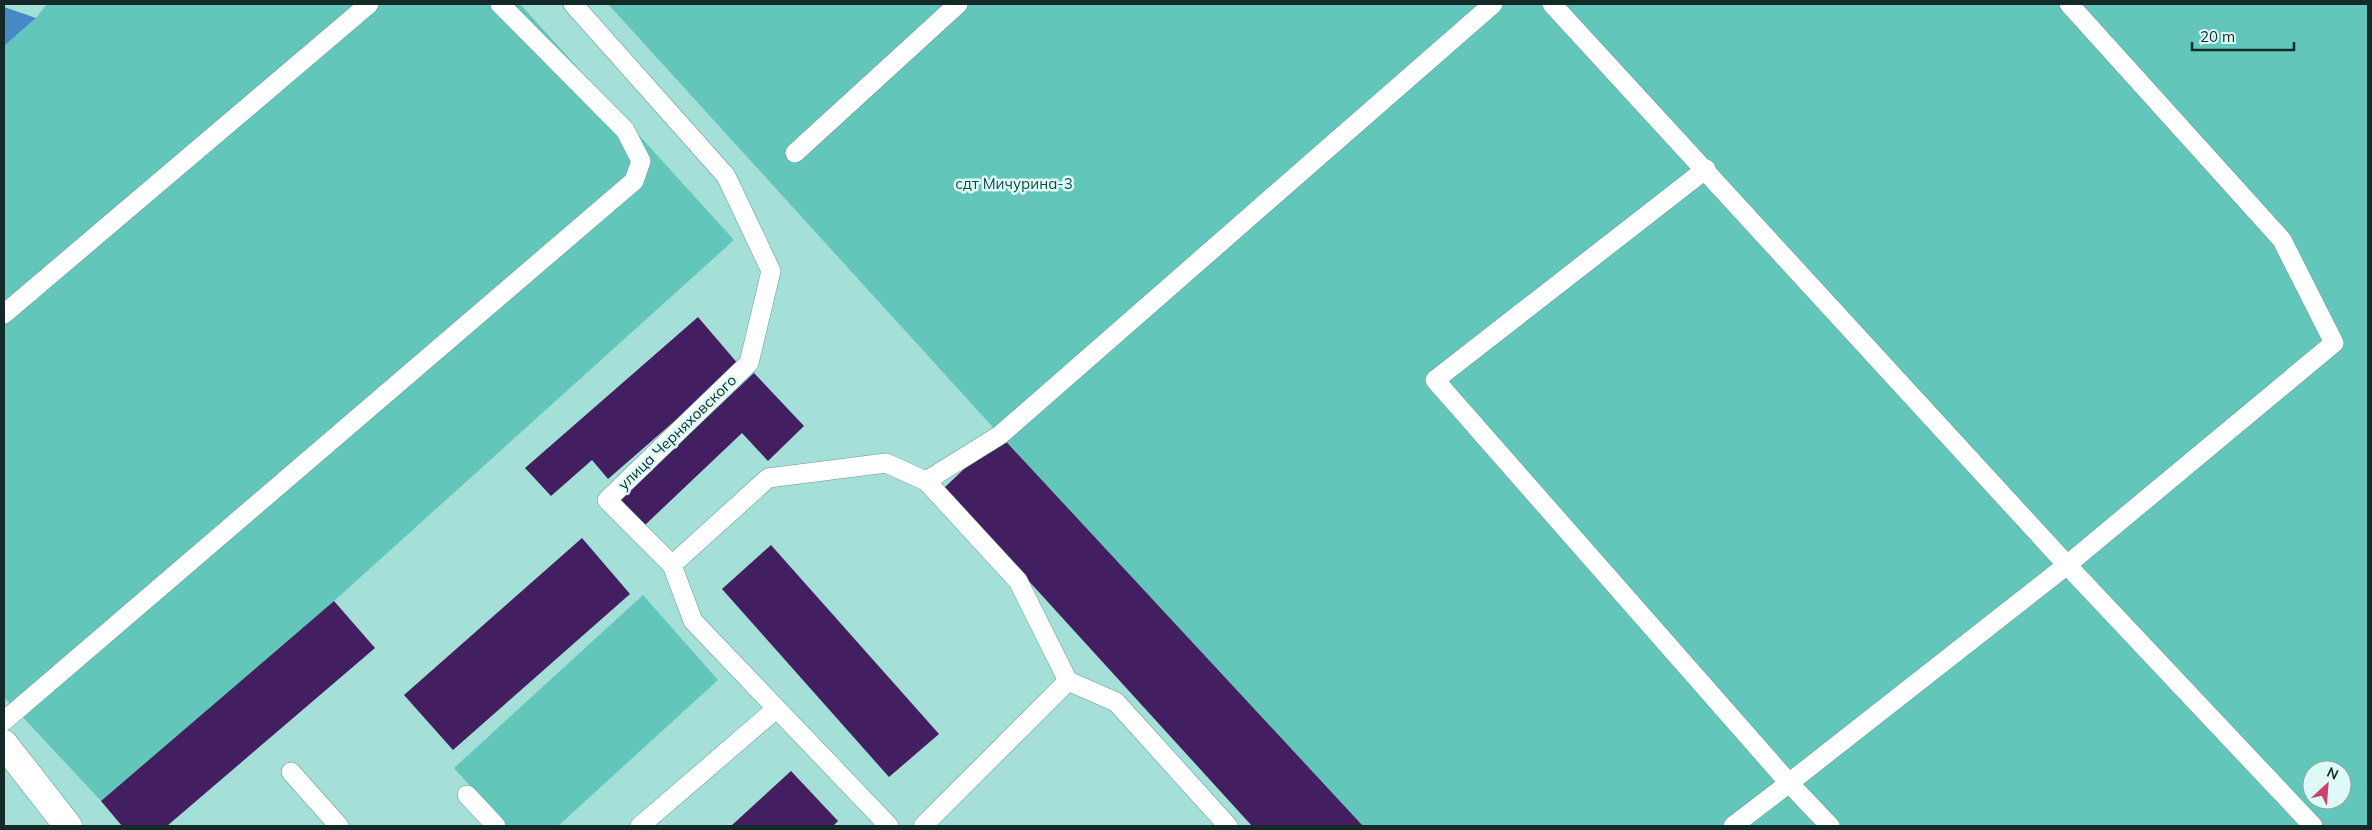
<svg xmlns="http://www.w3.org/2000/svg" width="2372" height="830" font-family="Mulish,sans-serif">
  <rect width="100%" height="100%" fill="#a5e0d8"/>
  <g fill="#62c6bb" fill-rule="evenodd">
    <polygon points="47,4 520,4 734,240 334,601 101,801 4,697 4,46 36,18"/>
    <path d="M608,4h1760v822h-1005l-363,-391zM2312,770h30v30h-30z"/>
    <polygon points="643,595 718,680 558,826 506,826 454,768"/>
  </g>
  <polygon fill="#448bc6" points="4,7 36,18 4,46"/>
  <g fill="#431f61">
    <polygon points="698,317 739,365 608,479 592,460 551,496 525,468"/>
    <polygon points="754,373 804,426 768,461 742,433 645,525 620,499"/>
    <polygon points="1000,435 1363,826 1252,826 944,488"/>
    <polygon points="582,538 630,594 453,750 404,695"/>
    <polygon points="771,545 939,734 889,777 722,589"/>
    <polygon points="334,601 375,648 167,826 122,826 101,801"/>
    <polygon points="791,771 838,821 833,826 731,826"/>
  </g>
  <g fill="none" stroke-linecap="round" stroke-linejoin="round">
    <defs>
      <g id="lane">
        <polyline points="573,4 726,176 771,271 749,363 607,500 672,565 768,478 886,463 926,481 1018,581 1068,681 1116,702 1228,826"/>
        <polyline points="1552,4 2067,565 2313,826"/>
        <polyline points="795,153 958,4"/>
        <polyline points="1706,169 1435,380 1789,783 2067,565 2334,343 2282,240 2069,4"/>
        <polyline points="4,314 369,4"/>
        <polyline points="926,481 1000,435 1493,4"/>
        <polyline points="672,565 693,621 889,826"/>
        <polyline points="4,721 634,181 641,161 625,130 500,4"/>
        <polyline points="291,772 339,826"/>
        <polyline points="467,795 496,826"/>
        <polyline points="640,826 776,709"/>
        <polyline points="923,826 1068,681"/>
        <polyline points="1733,826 1789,783 1830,826"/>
      </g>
      <polyline id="street" points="4,744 68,826"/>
    </defs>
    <use href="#lane" stroke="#639c95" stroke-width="20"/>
    <use href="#street" stroke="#639c95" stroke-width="29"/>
    <use href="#lane" stroke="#fff" stroke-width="19"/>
    <use href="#street" stroke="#fff" stroke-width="28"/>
  </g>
  <g text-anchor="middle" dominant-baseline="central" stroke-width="5" stroke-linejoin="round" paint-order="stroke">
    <g font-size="15" fill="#0f4944" stroke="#ddfaf6">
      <text x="1014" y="183">сдт Мичурина-3</text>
    </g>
    <g font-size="15" fill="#132a28" stroke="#ddfaf6">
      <text transform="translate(677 432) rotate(-44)">улица Черняховского</text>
    </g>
  </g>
  <rect width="2372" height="830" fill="none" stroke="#132a28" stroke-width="10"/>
  <g transform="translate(2327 785) rotate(26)"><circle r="24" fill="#ddfaf6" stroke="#8ca7a4"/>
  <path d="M0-4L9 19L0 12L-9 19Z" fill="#ce406b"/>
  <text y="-8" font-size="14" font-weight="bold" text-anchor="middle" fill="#132a28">N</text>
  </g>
  <path d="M2192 42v8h102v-8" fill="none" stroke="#132a28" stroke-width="2.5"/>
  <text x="2200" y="42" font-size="15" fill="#132a28" stroke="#ddfaf6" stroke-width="4" paint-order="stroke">20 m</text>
</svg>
